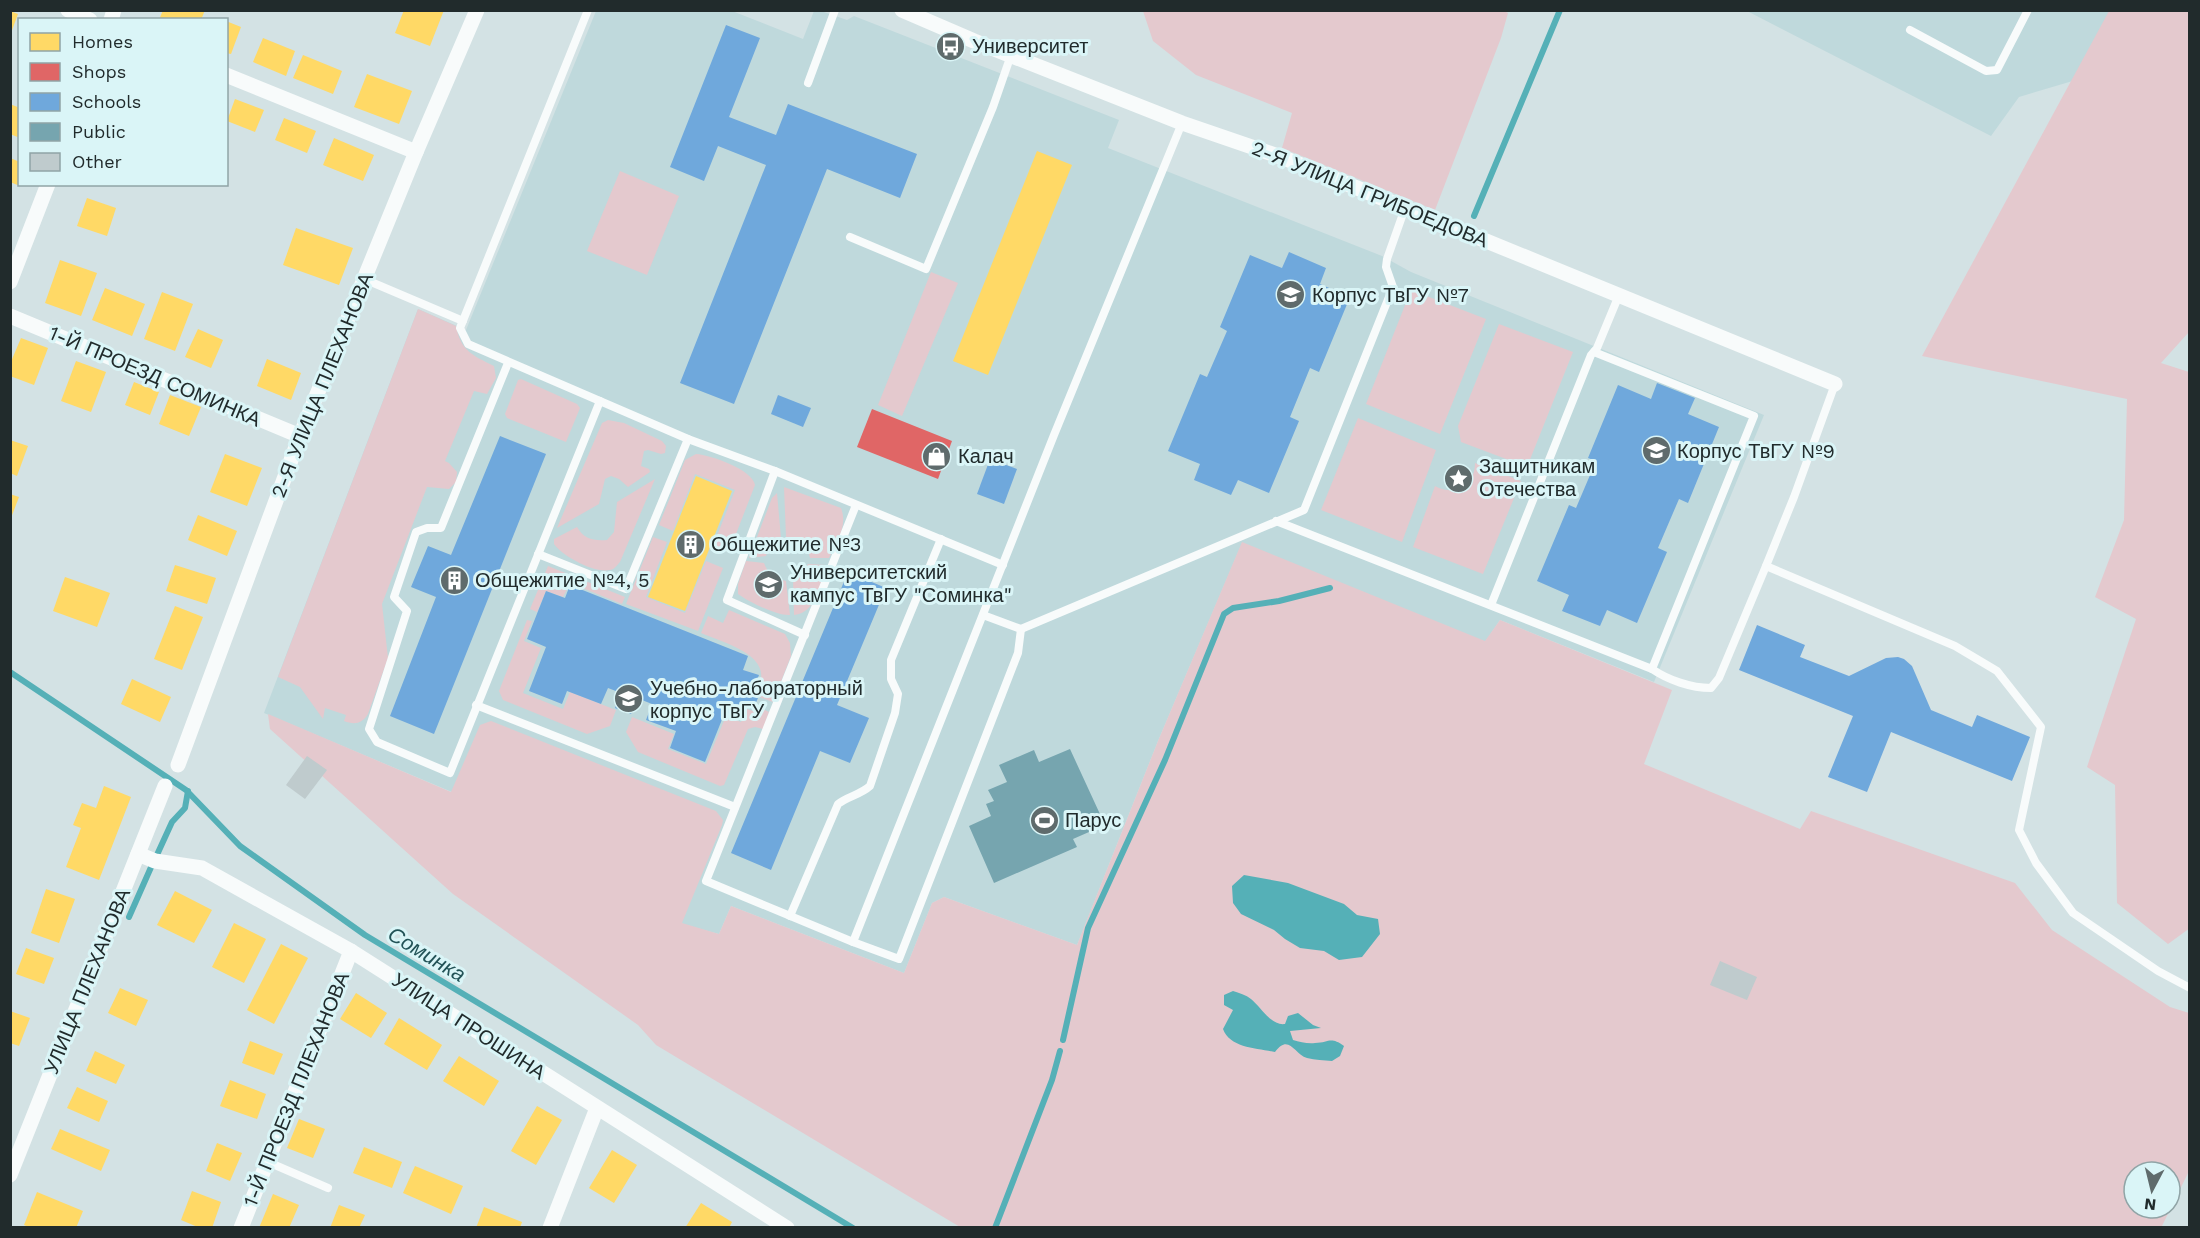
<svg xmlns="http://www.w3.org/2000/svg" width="2200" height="1238" font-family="'Work Sans',sans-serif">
  <rect width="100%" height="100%" fill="#d3e2e4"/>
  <g fill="#bfd9dc">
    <polygon points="596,11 732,11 803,39 814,11 821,11 847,20 854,16 1119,120 1108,148 1382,256 1411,272 1764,415 1654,682 1500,620 1485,642 1242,543 1158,741 1077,945 944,897 932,903 904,973 731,906 719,934 682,924 452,792 264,713 418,309 466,330"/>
    <polygon points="1747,11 2130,11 2076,80 2019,97 1991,136"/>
  </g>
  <g fill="#e4c9ce" fill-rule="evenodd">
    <polygon points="1502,10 1508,13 1501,38 1435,210 1282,148 1292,113 1196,75 1153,41 1143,11"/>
    <polygon points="2109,11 2189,11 2189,332 2161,363 2189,372 2190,928 2168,944 2117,903 2115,785 2087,767 2136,619 2095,597 2124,520 2127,399 1922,356"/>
    <polygon points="620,171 679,196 647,275 587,251"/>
    <polygon points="931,272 958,283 902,416 878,405"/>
    <polygon points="1411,290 1486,319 1440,434 1366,404"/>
    <path d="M418,309l38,17c5,25 16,29 38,40l2,12 -9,16 -13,-3 -29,70 4,2 8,9 -1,10 -7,7 -22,-2 -45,117 6,54 -20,56c-6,10 -14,11 -24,7l2,-6 -21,-7 -2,11 -23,-32 -22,-10z"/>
    <polygon points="1499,324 1573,352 1527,467 1461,442 1458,426"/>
    <polygon points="521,379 577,404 580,408 566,442 507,418 505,414 518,380"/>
    <polygon points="1358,418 1436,450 1402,542 1321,510"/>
    <polygon points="608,420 624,423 662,441 666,446 665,453 661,454 648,450 644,451 641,466 649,469 650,472 628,487 619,479 611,476 605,479 599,504 557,528 602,423"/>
    <path d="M696,454c15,1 57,16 59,31l-26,67 -16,-6 22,-56 -40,-16 -22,57 -14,-6 26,-65z"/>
    <path d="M1475,463l46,18 -38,93 -70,-27 22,-61c20,11 40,0 40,-23z"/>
    <path d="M655,479l-35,83c-1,1 -6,7 -7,7 -15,7 -51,-13 -59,-25v-5l23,-12c7,12 16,14 30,13l7,-8 3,-30z"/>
    <path d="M784,487l57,21c7,18 -4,33 -12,50h-19c-3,-15 -10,-18 -24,-21z"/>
    <path d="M777,493l4,45c-8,5 -13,9 -15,18l-17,2 23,-60z"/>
    <polygon points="653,537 667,542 646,597 685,613 706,561 723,568 698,631 626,604"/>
    <path d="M1242,542l243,99 15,-21 172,70 -28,74 156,65 11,-18 204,72 37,47 118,77 19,6v158l-28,57 -1201,-1 -304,-182 -18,-20 -185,-131 -183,-165 -2,-15 183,78 29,-67 11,-4 225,90 7,9 -1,5 -40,98 37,11 12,-28 173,67 28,-70 12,-6 133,48 81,-204zM2134,1172h36v36h-36z"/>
    <path d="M746,561l18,2c4,11 10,15 22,18l4,34c-13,1 -41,-13 -52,-21v-10z"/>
    <path d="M808,564l18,1c-6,17 -9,48 -32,50l-1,-37 6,-1z"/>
    <polygon points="548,566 625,597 622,604 570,583 563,597 546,591 537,612 530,609"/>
    <path d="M729,610l56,24 5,9 1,13 -18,46 -19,-7c2,-5 6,-12 7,-17 4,-25 -42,-37 -60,-45l7,-17 15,7z"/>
    <polygon points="527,620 532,621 524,641 541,648 523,693 563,709 570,692 616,710 610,726 587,734 503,700 499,691"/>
    <polygon points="761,708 769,712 763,729 755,727 748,729 724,785 720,786 638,752 626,732 632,717 674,734 668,749 706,764 726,716 741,722 747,709 759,713"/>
  </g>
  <g fill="#55b0b7">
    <polygon points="1244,875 1288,883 1344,904 1357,915 1378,919 1380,934 1362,957 1339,960 1324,951 1300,948 1285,939 1274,930 1241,914 1233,903 1232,886"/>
    <path d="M1233,991c6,2 13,4 18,8 10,8 20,27 34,25l3,-8 10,-3 15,12 8,3 -31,3 3,9c7,2 15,4 22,3 14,0 15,-7 29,3l-4,10 -8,5c-8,-1 -17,-1 -25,-3 -13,-4 -18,-25 -32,-6 -19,-4 -45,-4 -52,-23l10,-19 -9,-5v-10z"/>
  </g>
  <g fill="#ffd966">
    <polygon points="163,10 205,10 201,20 159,20"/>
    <polygon points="404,10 444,10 430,46 395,33"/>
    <polygon points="10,11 18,14 11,33 10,33"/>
    <polygon points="226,21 241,27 231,54 226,53"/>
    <polygon points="263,38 295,51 286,76 253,62"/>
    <polygon points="303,55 342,71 333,94 293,78"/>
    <polygon points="367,74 412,91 399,124 354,107"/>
    <polygon points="235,99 264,110 255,132 227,121"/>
    <polygon points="10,104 20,108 20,138 10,134"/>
    <polygon points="284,118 316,131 307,153 275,140"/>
    <polygon points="334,138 374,155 363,181 323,165"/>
    <polygon points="1037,151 1072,165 988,375 953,361"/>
    <polygon points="10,158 20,162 20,186 10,182"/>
    <polygon points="87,198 116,208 107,236 77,226"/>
    <polygon points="296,228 353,248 339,285 283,265"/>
    <polygon points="60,260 97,273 81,316 45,303"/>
    <polygon points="105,288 145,304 132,336 92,320"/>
    <polygon points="162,292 193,304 175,351 144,339"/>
    <polygon points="198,329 223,340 211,368 185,357"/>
    <polygon points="21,338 48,348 34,385 10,376 10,364"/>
    <polygon points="267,359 301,373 291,400 257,386"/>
    <polygon points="76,361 106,372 91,412 61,401"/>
    <polygon points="134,382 159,392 150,415 125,405"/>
    <polygon points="170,395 201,407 189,436 159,424"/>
    <polygon points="10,440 28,446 17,476 10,473"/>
    <polygon points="225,454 262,468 247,506 210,492"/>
    <polygon points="696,476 732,491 685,611 648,597"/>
    <polygon points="10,494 19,497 11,518 10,518"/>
    <polygon points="198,515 237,531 227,556 188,540"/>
    <polygon points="175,565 216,578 207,604 166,591"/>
    <polygon points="65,577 110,593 97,627 53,611"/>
    <polygon points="175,606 203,617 182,670 154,659"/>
    <polygon points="132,679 171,697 160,722 121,704"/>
    <polygon points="104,786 131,797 99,880 66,867 81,828 73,825 82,803 96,808"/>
    <polygon points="46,889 75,899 59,943 31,933"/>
    <polygon points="175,891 212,910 194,943 157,925"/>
    <polygon points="234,923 266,939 244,983 212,967"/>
    <polygon points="281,944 308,958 274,1024 247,1010"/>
    <polygon points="26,948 54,958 44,984 16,974"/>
    <polygon points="120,988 148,1000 136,1026 108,1013"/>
    <polygon points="356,993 387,1013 371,1038 340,1019"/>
    <polygon points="10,1011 30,1018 19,1046 10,1043"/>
    <polygon points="399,1018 442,1045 427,1070 384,1044"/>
    <polygon points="250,1041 283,1054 274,1075 242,1063"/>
    <polygon points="95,1051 125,1065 116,1084 86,1071"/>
    <polygon points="459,1056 499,1081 484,1106 443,1081"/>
    <polygon points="230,1080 266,1094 257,1119 220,1106"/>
    <polygon points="77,1087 108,1101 99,1122 67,1108"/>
    <polygon points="537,1106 562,1120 536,1165 511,1151"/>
    <polygon points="299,1119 325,1129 313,1158 287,1148"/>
    <polygon points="60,1129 110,1150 101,1171 51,1149"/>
    <polygon points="217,1143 242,1153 230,1181 206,1171"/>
    <polygon points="364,1147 402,1162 392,1188 353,1173"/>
    <polygon points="612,1150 637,1165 614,1203 589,1188"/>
    <polygon points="415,1166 463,1186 451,1214 403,1193"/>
    <polygon points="192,1191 221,1202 212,1228 200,1228 181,1220"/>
    <polygon points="37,1192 83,1211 76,1228 31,1228 24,1225"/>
    <polygon points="273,1194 299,1205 289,1228 259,1228"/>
    <polygon points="701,1203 732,1222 729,1228 685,1228"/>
    <polygon points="339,1205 365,1215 359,1228 330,1228"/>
    <polygon points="484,1207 522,1222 520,1228 476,1228"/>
  </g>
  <polygon fill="#e06666" points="872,409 952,441 938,479 857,447"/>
  <g fill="#6fa8dc">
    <polygon points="726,25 760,38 729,117 776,135 788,104 917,154 900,198 827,169 734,404 680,383 766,165 718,146 704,181 670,167"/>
    <polygon points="1289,252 1326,268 1320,284 1350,297 1319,372 1310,368 1290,417 1299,421 1269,493 1238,480 1231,495 1194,480 1200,464 1168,451 1200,374 1207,377 1227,331 1220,327 1250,255 1282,268"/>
    <polygon points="1657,383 1695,398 1688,414 1719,427 1688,503 1679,499 1658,548 1667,552 1637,623 1607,610 1600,626 1562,611 1569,595 1537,581 1569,505 1576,508 1596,461 1588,458 1618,385 1651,399"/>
    <polygon points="778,395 811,408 803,427 771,414"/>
    <polygon points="500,436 546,454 434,734 390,716 436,597 411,587 428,546 451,555"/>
    <polygon points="990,459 1017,469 1004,504 977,494"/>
    <polygon points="848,572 886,588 837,705 869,718 850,763 820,751 771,870 731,853"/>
    <polygon points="570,585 748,656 743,670 759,675 751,695 758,698 753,709 746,707 742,719 725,712 705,762 670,748 676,731 646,720 652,704 637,698 631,714 615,708 621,693 608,688 601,704 567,691 562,704 529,691 546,647 527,639 546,591 565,598"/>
    <polygon points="1757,625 1805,645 1800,657 1849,676 1886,658 1898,657 1904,659 1912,666 1931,710 1972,727 1977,715 2030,737 2012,781 1891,732 1867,792 1828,777 1853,716 1739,670"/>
  </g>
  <polygon fill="#76a5af" points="1070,749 1105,825 1073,839 1077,847 994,883 969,826 991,816 986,804 994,801 988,790 1007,782 999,765 1034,750 1039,762"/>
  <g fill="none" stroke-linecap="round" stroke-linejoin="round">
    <g stroke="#55b0b7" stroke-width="6">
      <polyline points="1474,216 1560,10"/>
      <polyline points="10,672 186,790 240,846 365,935 853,1228"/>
      <polyline points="156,857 172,822 185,808 188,791"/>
      <polyline points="129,917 152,865"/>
      <polyline points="1063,1040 1088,928 1165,760 1224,614 1233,608 1279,601 1330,588"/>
      <polyline points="995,1228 1052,1080 1060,1051"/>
    </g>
  </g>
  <g fill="#bfcbcd">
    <polygon points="307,756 327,770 305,799 286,785"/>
    <polygon points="1720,961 1757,977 1747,1000 1710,985"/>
  </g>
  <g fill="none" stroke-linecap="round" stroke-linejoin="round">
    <g stroke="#f8fbfb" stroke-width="8">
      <polyline points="588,10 460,328 468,344 688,439 775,471 1003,565"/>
      <polyline points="1910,30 1986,71 1997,70 2028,10"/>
      <polyline points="808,83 835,10"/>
      <polyline points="850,237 926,269 993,107 1011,55"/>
      <polyline points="364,279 463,321"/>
      <polyline points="508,363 441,528 427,528 416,532 394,597 407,611 369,729 377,742 450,773 600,401"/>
      <polyline points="1835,384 1794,497 1766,566 1955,646 1997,671 2041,727 2019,830 2036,863 2073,913 2158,971 2190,988"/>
      <polyline points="775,471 727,600 805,635"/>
      <polyline points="856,505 706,881 853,942 1054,435 1182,123"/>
      <polyline points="1276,521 1652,669 1754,416 1594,352"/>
      <polyline points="538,554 626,589 688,439"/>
      <polyline points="1491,605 1591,355 1597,348 1619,295"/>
      <polyline points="1021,629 1304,510 1393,287 1386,267 1387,259 1405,208"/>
      <path d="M1652,669c16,11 39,19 59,19l8,-10 47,-112"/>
      <polyline points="476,705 735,807"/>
      <path d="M790,916l48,-112c10,-8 22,-9 32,-18l25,-73 3,-19 -7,-15v-19l50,-121"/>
      <polyline points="853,942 899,959 1018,653 1021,629 983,615"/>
      <polyline points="268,1162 328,1188"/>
    </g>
    <g stroke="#f8fbfb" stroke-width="15">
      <polyline points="68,10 90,20"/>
      <polyline points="902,10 974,41 1182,123 1284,158 1835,384"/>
      <polyline points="111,20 114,10"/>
      <polyline points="226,75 416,152"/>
      <polyline points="10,282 48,184"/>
      <polyline points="10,316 300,436"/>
      <polyline points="178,765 300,436 416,152 477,10"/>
      <polyline points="138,854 155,861 202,868 351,951 787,1228"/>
      <polyline points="10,1175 165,786"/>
      <polyline points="241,1228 351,951"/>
      <polyline points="550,1228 597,1108"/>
    </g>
  </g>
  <defs>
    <symbol id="bus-disc" viewBox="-11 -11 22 22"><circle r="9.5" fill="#5f6b6c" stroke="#daf5f7"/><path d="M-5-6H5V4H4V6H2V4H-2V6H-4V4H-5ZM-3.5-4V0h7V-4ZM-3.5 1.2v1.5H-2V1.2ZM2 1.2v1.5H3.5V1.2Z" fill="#fff"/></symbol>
    <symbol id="university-disc" viewBox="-11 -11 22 22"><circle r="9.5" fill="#5f6b6c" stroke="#daf5f7"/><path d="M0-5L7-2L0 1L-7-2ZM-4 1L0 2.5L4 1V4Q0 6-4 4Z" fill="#fff"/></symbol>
    <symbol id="shop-disc" viewBox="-11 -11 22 22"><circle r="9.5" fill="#5f6b6c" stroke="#daf5f7"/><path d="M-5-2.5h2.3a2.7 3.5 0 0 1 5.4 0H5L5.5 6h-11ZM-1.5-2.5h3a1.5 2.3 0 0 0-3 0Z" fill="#fff"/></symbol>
    <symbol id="sight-disc" viewBox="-11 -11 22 22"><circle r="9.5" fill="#5f6b6c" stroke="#daf5f7"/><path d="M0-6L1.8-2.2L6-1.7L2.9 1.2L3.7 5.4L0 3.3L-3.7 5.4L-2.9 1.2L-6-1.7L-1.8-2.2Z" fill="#fff"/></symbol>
    <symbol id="building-disc" viewBox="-11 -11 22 22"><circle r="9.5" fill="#5f6b6c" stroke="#daf5f7"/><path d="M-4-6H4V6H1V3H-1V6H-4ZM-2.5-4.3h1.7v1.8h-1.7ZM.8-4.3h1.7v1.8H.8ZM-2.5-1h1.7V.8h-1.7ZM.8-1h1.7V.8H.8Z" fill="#fff"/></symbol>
    <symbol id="stadium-disc" viewBox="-11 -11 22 22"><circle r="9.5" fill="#5f6b6c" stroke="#daf5f7"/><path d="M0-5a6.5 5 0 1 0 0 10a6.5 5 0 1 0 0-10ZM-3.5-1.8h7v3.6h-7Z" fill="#fff"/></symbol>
  </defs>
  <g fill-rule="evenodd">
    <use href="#bus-disc" x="934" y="30" width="33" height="33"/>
    <use href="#university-disc" x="1274" y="278" width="33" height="33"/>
    <use href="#university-disc" x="1640" y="434" width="33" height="33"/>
    <use href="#shop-disc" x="920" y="440" width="33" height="33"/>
    <use href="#sight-disc" x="1442" y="462" width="33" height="33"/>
    <use href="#building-disc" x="674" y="528" width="33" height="33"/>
    <use href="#building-disc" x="438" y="564" width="33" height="33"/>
    <use href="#university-disc" x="752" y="568" width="33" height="33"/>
    <use href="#university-disc" x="612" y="682" width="33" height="33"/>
    <use href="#stadium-disc" x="1028" y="804" width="33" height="33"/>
  </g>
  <g text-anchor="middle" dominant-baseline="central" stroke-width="6" stroke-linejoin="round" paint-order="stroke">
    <g font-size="20" fill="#212b2c" stroke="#daf5f7" text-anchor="start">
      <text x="972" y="46">Университет</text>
      <text x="1312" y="295">Корпус ТвГУ №7</text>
      <text x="1677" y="451">Корпус ТвГУ №9</text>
      <text x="958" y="456">Калач</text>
      <text x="1479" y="466">Защитникам<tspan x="1479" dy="23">Отечества</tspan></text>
      <text x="711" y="544">Общежитие №3</text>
      <text x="790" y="572">Университетский<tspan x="790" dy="23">кампус ТвГУ "Соминка"</tspan></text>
      <text x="475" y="580">Общежитие №4, 5</text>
      <text x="650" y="688">Учебно-лабораторный<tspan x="650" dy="23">корпус ТвГУ</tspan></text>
      <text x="1065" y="820">Парус</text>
    </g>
    <g font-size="20" fill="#212b2c" stroke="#daf5f7">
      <text transform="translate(1370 194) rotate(22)">2-Я УЛИЦА ГРИБОЕДОВА</text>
      <text transform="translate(155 376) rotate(23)">1-Й ПРОЕЗД СОМИНКА</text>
      <text transform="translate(322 385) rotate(-68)">2-Я УЛИЦА ПЛЕХАНОВА</text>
      <text transform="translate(87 981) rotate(-68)">УЛИЦА ПЛЕХАНОВА</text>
      <text transform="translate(469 1026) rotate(33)">УЛИЦА ПРОШИНА</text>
      <text transform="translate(296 1089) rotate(-68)">1-Й ПРОЕЗД ПЛЕХАНОВА</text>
    </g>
    <g font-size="21" font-style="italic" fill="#235357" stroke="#daf5f7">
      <text transform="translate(427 954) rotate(31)">Соминка</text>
    </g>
  </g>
  <rect width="2200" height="1238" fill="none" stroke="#212b2c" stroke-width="24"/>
  <rect x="18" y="18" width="210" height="168" fill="#daf5f7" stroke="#90a4a6" stroke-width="1.5"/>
  <rect x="30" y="33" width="30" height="18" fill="#ffd966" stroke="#90a4a6" stroke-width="1.5"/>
  <text x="72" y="48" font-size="18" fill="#212b2c">Homes</text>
  <rect x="30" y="63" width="30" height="18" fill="#e06666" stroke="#90a4a6" stroke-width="1.5"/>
  <text x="72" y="78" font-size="18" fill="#212b2c">Shops</text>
  <rect x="30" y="93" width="30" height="18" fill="#6fa8dc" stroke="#90a4a6" stroke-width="1.5"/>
  <text x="72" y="108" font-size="18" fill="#212b2c">Schools</text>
  <rect x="30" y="123" width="30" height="18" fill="#76a5af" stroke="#90a4a6" stroke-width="1.5"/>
  <text x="72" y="138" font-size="18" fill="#212b2c">Public</text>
  <rect x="30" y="153" width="30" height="18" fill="#bfcbcd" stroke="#90a4a6" stroke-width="1.5"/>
  <text x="72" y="168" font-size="18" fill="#212b2c">Other</text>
  <g transform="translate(2152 1190) rotate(187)"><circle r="28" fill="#daf5f7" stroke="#90a4a6" stroke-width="1.5"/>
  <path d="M0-4.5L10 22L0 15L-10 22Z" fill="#5f6b6c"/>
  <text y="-9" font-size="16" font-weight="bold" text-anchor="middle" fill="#212b2c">N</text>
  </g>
</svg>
